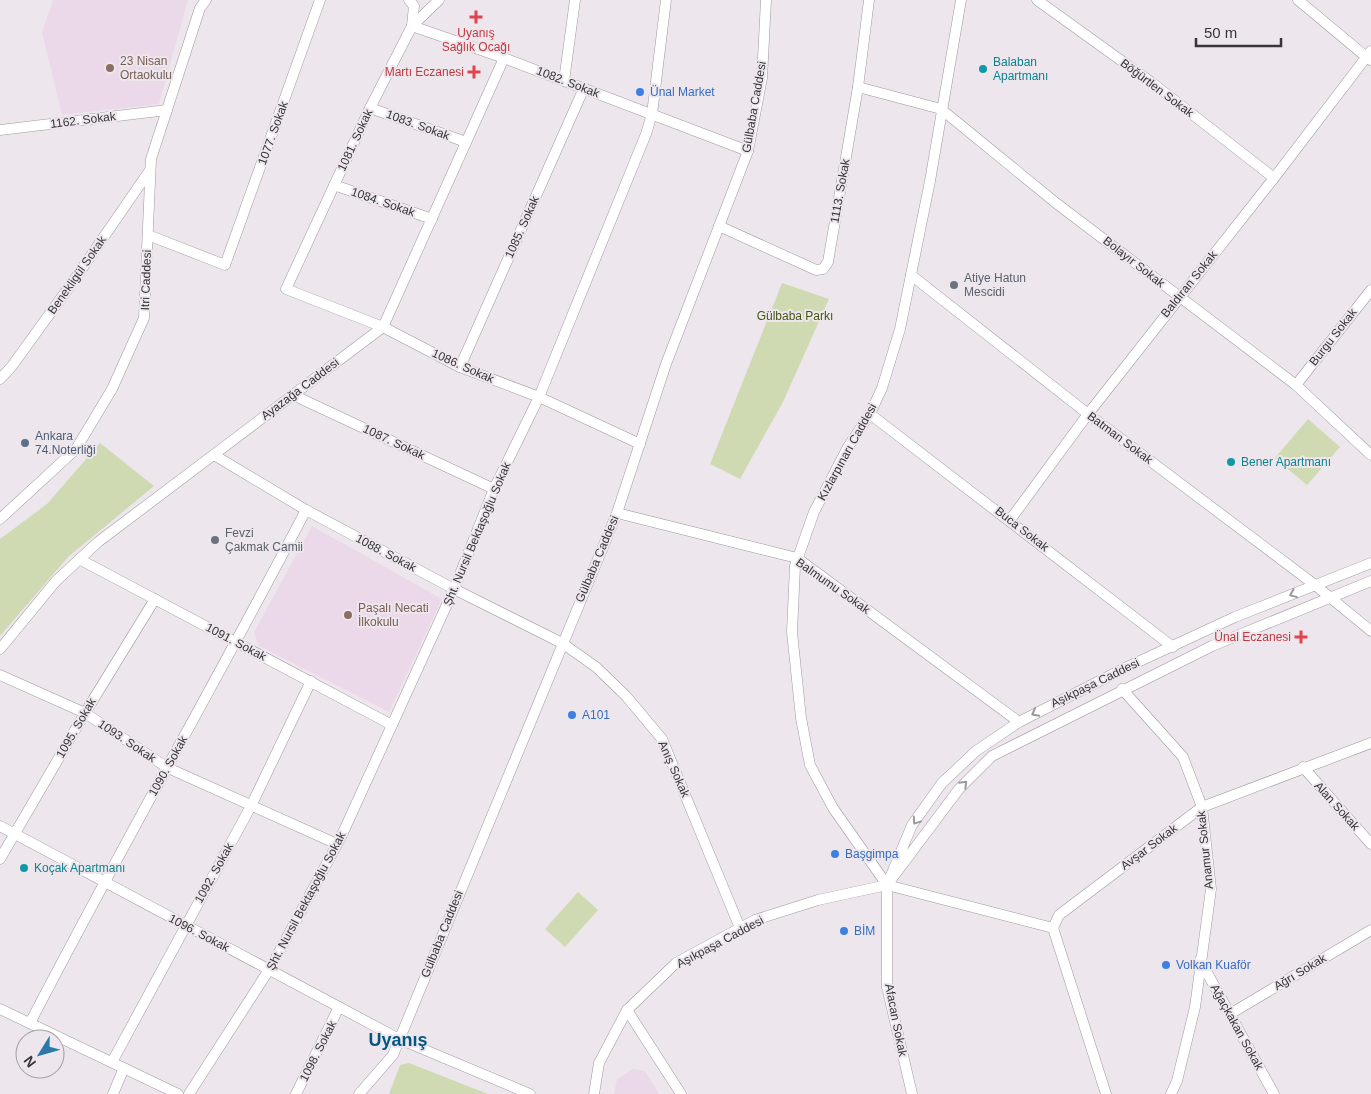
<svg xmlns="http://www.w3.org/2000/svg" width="1371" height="1094" font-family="Arial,sans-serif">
  <rect width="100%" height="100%" fill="#ede7ed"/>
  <g fill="#ebd9e9">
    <polygon points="53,0 188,0 159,104 62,115 42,32"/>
    <polygon points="312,526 442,599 389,712 259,646 254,632"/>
    <polygon points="633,1069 645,1071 659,1094 614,1094 617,1079"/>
  </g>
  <g fill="#cfdab3">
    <polygon points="782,283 829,299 783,402 740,479 710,464"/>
    <polygon points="1308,419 1340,447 1307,485 1275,458"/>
    <polygon points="100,443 154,486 68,557 0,636 0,539 47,504"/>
    <polygon points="578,892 598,910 565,947 545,929"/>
    <polygon points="409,1063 488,1094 389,1094 400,1065"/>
  </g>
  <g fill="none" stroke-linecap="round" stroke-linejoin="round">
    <defs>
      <g id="minor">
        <polyline points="409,0 414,6 412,26 504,58 748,151"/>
        <polyline points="439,0 412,26 370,108 286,289 383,327 460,367 539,397 640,444"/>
        <polyline points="1037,0 1151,82 1274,178"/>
        <polyline points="1298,0 1370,60"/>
        <polyline points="564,81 575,0"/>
        <polyline points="858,87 941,109 1056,203 1296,385 1371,455"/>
        <polyline points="370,108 466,142"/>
        <polyline points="0,130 167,110"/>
        <polyline points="334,185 432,219"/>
        <polyline points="719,226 816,270 823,269 828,262 858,87 869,0"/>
        <polyline points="148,235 225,265 320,0"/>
        <polyline points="911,275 1088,414 1315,585 1371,631"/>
        <polyline points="460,367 584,88"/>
        <polyline points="0,379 12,366 72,283 150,170"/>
        <polyline points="1296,385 1371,290"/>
        <polyline points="293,395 494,489"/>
        <polyline points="870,414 1173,647"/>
        <polyline points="214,455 306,510 454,589 562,643 596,667 626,696 662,739 740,928"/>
        <polyline points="617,513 797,558 1019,722"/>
        <polyline points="0,519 76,449 112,389 144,318 151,159 200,8 206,0"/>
        <polyline points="1010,520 1088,414 1274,178 1371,51"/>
        <polyline points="79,559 392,725"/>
        <polyline points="1371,563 1235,617 1127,667 1019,722 976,751 942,783 912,825 887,885 959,789 992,756 1212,646 1371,581"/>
        <polyline points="0,649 56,581 98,542 383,327 504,58"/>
        <polyline points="0,675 85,713 168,768 337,844"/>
        <polyline points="1122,689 1183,757 1202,807 1211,889 1195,1007 1177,1081 1171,1094"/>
        <polyline points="1303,767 1371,844"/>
        <polyline points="0,826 399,1039 530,1094"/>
        <polyline points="0,859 85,713 155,599"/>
        <polyline points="887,885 833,808 810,765 801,718 792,632 795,566 814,512 848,447 870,414 882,388 900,329 930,181 961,0"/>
        <polyline points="887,885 887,987 912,1094"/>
        <polyline points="1053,928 1059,915 1202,807 1371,743"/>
        <polyline points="1200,960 1274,1094"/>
        <polyline points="0,1009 178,1094"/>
        <polyline points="627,1010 681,1094"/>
        <polyline points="1230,1014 1371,930"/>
        <path d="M30,1023c89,-172 186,-341 276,-513"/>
        <polyline points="112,1062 251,806 311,681"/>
        <polyline points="113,1094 124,1068"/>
        <polyline points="189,1094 272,965 341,837 454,589 494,489 539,397 646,134 652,114 666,0"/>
        <polyline points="296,1094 339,1007"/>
        <polyline points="359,1094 393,1055 617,513 666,364 748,151 762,78 766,0"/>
        <polyline points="594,1094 599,1063 627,1010 676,963 755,920 818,900 887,885 1053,928 1106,1094"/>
      </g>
    </defs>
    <use href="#minor" stroke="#9e989e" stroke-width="11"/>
    <use href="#minor" stroke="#fff" stroke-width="10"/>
  </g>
  <defs><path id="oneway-chevron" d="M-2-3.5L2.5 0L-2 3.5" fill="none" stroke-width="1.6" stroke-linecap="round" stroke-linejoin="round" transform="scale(1.25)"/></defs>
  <g stroke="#9b9a9b">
    <use href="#oneway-chevron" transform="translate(1293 594) rotate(158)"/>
    <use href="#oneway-chevron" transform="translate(1035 713) rotate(152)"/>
    <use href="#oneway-chevron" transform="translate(964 784) rotate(-45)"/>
    <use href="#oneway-chevron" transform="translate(916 821) rotate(124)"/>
  </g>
  <g fill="#e0444e" stroke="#ede7ed" stroke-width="2">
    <path d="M473.5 9.5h5v5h5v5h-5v5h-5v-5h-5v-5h5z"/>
    <path d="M471.5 64.5h5v5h5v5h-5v5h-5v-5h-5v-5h5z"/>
    <path d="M1298.5 629.5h5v5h5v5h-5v5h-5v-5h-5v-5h5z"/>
  </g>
  <g fill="#8d6e63" stroke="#ede7ed" stroke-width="2">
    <circle cx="110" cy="68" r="5"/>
    <circle cx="348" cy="615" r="5"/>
  </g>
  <g fill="#0f9aa8" stroke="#ede7ed" stroke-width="2">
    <circle cx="983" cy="69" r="5"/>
    <circle cx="1231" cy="462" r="5"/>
    <circle cx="24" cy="868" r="5"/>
  </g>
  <g fill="#3f7fe0" stroke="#ede7ed" stroke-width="2">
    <circle cx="640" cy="92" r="5"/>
    <circle cx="572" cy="715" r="5"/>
    <circle cx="835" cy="854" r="5"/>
    <circle cx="844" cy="931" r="5"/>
    <circle cx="1166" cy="965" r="5"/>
  </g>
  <g fill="#6b7280" stroke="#ede7ed" stroke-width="2">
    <circle cx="954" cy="285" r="5"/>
    <circle cx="215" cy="540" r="5"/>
  </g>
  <circle fill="#5c6f8a" stroke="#ede7ed" stroke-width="2" cx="25" cy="443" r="5"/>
  <g text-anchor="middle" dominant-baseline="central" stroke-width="4" stroke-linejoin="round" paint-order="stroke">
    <g font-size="12" fill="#be3a42" stroke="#ede7ed" text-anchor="end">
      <text x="476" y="33" text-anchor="middle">Uyanış<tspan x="476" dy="14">Sağlık Ocağı</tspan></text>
      <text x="464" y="72">Martı Eczanesi</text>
      <text x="1291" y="637">Ünal Eczanesi</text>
    </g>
    <g font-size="12" fill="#785e54" stroke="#ede7ed" text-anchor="start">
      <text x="120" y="61">23 Nisan<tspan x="120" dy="14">Ortaokulu</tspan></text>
      <text x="358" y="608">Paşalı Necati<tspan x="358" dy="14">İlkokulu</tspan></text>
    </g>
    <g font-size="12" fill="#0d838f" stroke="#ede7ed" text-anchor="start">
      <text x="993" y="62">Balaban<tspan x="993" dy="14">Apartmanı</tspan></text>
      <text x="1241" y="462">Bener Apartmanı</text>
      <text x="34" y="868">Koçak Apartmanı</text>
    </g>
    <g font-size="12" fill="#373537" stroke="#ede7ed">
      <text transform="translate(568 82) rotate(21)">1082. Sokak</text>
      <text transform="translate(1157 88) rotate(37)">Böğürtlen Sokak</text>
      <text transform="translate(754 107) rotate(-80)">Gülbaba Caddesi</text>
      <text transform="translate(83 120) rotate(-7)">1162. Sokak</text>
      <text transform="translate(418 125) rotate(20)">1083. Sokak</text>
      <text transform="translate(273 133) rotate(-70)">1077. Sokak</text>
      <text transform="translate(355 140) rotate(-65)">1081. Sokak</text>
      <text transform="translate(840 191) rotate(-80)">1113. Sokak</text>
      <text transform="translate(383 202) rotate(19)">1084. Sokak</text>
      <text transform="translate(522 227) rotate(-66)">1085. Sokak</text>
      <text transform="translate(1134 262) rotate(38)">Bolayır Sokak</text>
      <text transform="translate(77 275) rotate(-55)">Benekligül Sokak</text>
      <text transform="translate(146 280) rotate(-88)">Itri Caddesi</text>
      <text transform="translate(1189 284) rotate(-51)">Baldıran Sokak</text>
      <text transform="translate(1333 337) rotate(-52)">Burgu Sokak</text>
      <text transform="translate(463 366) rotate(24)">1086. Sokak</text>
      <text transform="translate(300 389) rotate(-37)">Ayazağa Caddesi</text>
      <text transform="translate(1120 438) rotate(37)">Batman Sokak</text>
      <text transform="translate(394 442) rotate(25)">1087. Sokak</text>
      <text transform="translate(847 452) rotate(-61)">Kızlarpınarı Caddesi</text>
      <text transform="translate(1022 529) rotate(38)">Buca Sokak</text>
      <text transform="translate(477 534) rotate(-67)">Şht. Nursil Bektaşoğlu Sokak</text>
      <text transform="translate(386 553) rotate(28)">1088. Sokak</text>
      <text transform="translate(597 559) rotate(-67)">Gülbaba Caddesi</text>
      <text transform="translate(833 586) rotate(35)">Balmumu Sokak</text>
      <text transform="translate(236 642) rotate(28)">1091. Sokak</text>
      <text transform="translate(1095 683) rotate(-26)">Aşıkpaşa Caddesi</text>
      <text transform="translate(76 728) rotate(-60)">1095. Sokak</text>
      <text transform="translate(127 741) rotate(34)">1093. Sokak</text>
      <text transform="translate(168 766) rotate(-61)">1090. Sokak</text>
      <text transform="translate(674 769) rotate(66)">Anış Sokak</text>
      <text transform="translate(1337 806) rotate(48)">Alan Sokak</text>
      <text transform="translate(1149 847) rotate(-37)">Avşar Sokak</text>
      <text transform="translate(1205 850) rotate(-96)">Anamur Sokak</text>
      <text transform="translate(214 873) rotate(-61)">1092. Sokak</text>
      <text transform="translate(306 901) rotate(-62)">Şht. Nursil Bektaşoğlu Sokak</text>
      <text transform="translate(199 933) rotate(28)">1096. Sokak</text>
      <text transform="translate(442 934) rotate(-68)">Gülbaba Caddesi</text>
      <text transform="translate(720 942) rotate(-28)">Aşıkpaşa Caddesi</text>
      <text transform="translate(1300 972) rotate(-31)">Ağrı Sokak</text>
      <text transform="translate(896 1020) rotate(79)">Afacan Sokak</text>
      <text transform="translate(1237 1027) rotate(61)">Ağaçkakan Sokak</text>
      <text transform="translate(318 1051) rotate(-63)">1098. Sokak</text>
    </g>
    <g font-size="12" fill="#366cbe" stroke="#ede7ed" text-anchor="start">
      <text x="650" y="92">Ünal Market</text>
      <text x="582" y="715">A101</text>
      <text x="845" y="854">Başgimpa</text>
      <text x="854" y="931">BİM</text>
      <text x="1176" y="965">Volkan Kuaför</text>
    </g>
    <g font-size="12" fill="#5b616d" stroke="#ede7ed" text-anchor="start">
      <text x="964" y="278">Atiye Hatun<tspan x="964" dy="14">Mescidi</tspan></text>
      <text x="225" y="533">Fevzi<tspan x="225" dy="14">Çakmak Camii</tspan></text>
    </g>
    <g font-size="12" fill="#485614" stroke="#ede7ed">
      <text x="795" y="316">Gülbaba Parkı</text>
    </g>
    <g font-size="12" fill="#4e5e75" stroke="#ede7ed" text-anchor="start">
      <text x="35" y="436">Ankara<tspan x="35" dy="14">74.Noterliği</tspan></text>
    </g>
    <g font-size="18" font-weight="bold" fill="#045783" stroke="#ede7ed">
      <text x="398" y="1040">Uyanış</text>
    </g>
  </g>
  <g transform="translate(40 1054) rotate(233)"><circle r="24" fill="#ede7ed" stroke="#a4a0a4"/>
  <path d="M0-4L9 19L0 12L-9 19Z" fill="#2b79ab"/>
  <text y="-8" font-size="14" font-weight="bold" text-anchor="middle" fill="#373537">N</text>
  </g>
  <path d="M1196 38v8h85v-8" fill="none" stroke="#373537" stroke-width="2.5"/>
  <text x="1204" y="38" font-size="15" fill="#373537" stroke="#ede7ed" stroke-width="4" paint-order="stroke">50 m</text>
</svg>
